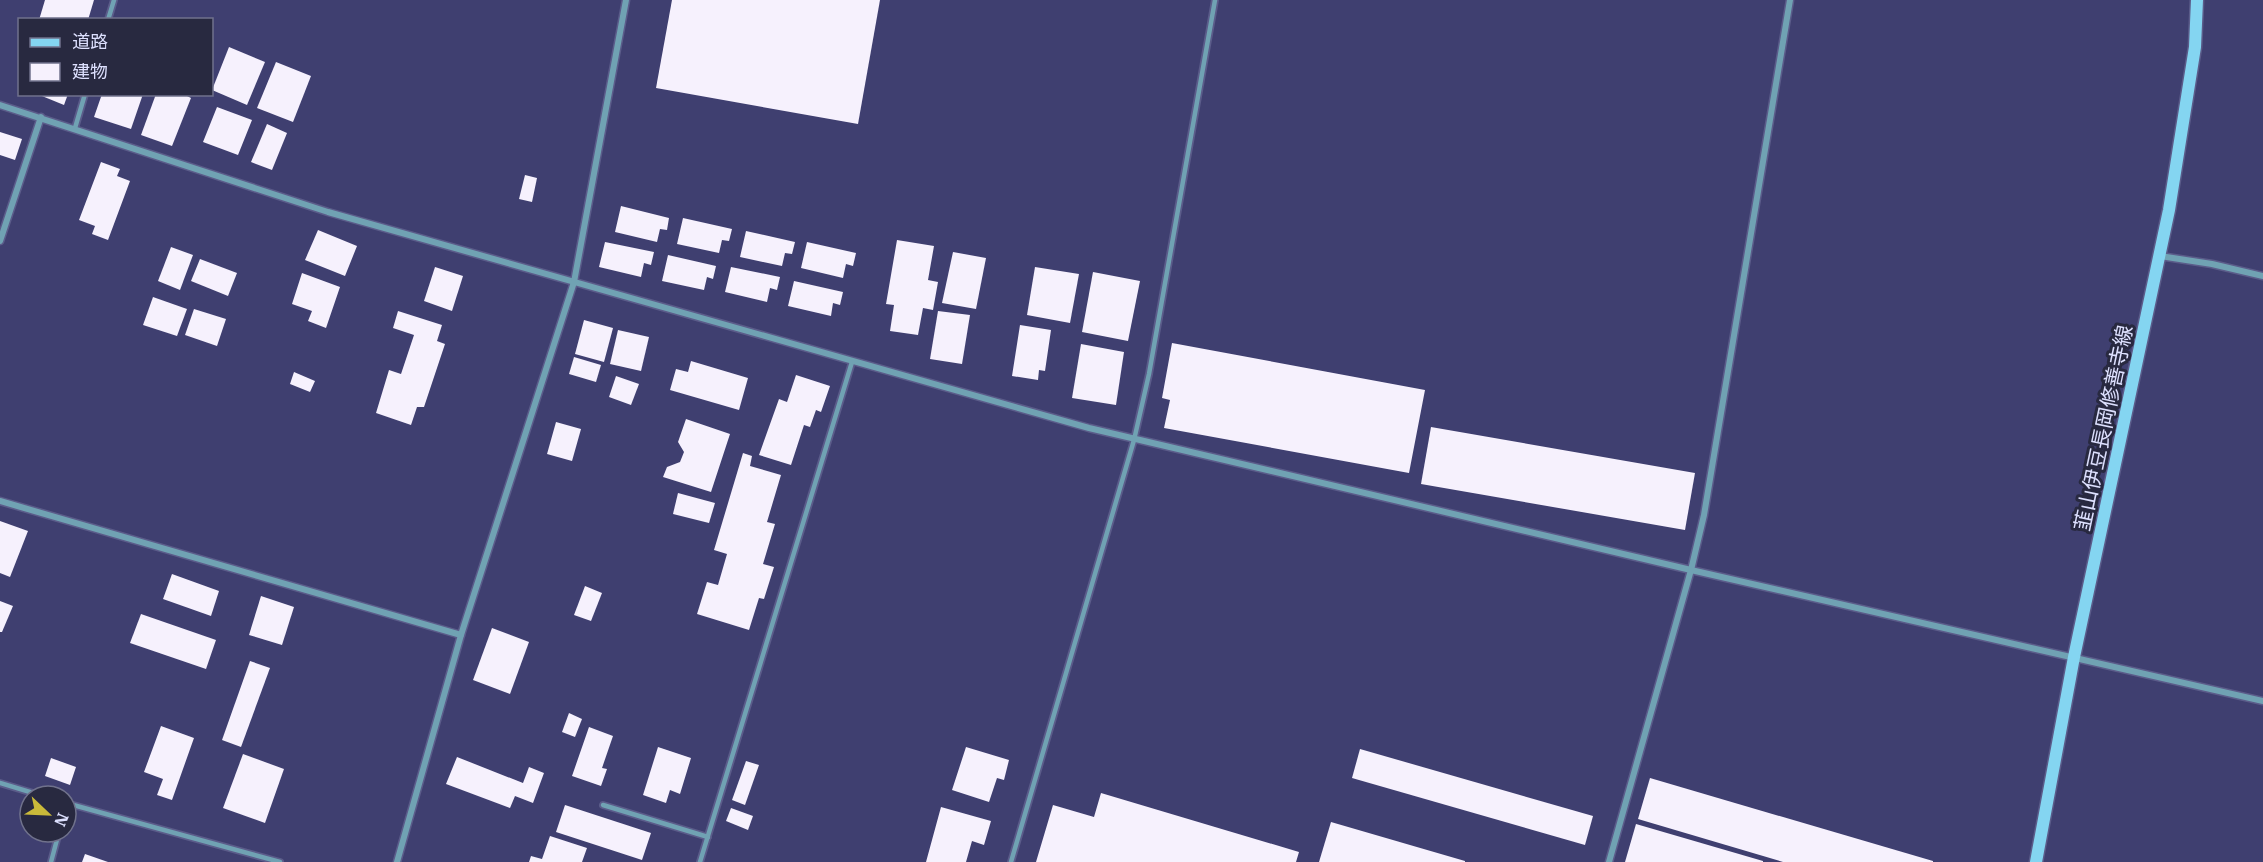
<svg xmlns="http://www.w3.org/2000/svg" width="2263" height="862" font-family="'IBM Plex Serif','Noto Sans JP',serif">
  <rect width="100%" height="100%" fill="#3f3f70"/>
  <g fill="#f6f1fd">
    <polygon points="45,0 94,0 88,20 39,20"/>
    <polygon points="672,0 880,0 858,124 656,88"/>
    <polygon points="229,47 265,62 247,105 212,90"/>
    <polygon points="276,62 311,76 293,122 257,108"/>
    <polygon points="37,94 68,94 64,105"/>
    <polygon points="102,94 143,94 131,129 94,117"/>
    <polygon points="156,94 183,94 191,98 172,146 141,135"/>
    <polygon points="217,107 252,120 238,155 203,142"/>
    <polygon points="267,124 287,133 272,170 251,162"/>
    <polygon points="0,132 22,139 15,160 0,155"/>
    <polygon points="101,162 120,169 117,176 130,181 108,240 92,234 95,226 79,220"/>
    <polygon points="525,175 537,178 532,202 519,199"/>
    <polygon points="621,206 669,218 667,230 660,229 657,242 615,232"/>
    <polygon points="683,218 732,229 729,241 722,240 719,253 677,244"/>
    <polygon points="318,230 357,246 345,276 305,260"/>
    <polygon points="746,231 795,242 792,254 785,253 782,266 740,257"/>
    <polygon points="897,240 934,246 928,280 938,282 933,310 923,308 918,335 890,331 894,305 886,304"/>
    <polygon points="605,242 654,252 651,265 644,263 641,277 599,267"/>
    <polygon points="807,242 856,253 853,266 846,264 843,278 801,268"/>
    <polygon points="171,247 193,255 180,290 158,281"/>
    <polygon points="953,252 986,258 976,309 942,303"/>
    <polygon points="668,255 716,266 713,279 707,277 704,290 662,281"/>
    <polygon points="200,259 237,273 228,296 191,281"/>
    <polygon points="435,267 463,276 452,311 424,301"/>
    <polygon points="731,267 780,277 777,290 770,288 767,302 725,292"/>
    <polygon points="1035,267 1079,274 1070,323 1027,315"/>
    <polygon points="1093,272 1140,281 1128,341 1082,332"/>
    <polygon points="302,273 340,287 326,328 308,321 312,311 292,304"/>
    <polygon points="794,281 843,292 840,305 833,303 831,316 788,306"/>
    <polygon points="153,297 187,309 177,336 143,325"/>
    <polygon points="194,309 226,319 217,346 185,335"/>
    <polygon points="398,311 442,325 437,341 445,344 424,407 417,407 411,425 376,413 389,370 401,374 414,335 393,328"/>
    <polygon points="938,311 970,315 962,364 930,359"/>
    <polygon points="584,320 613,328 604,362 575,354"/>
    <polygon points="1020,325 1051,330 1045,371 1039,370 1038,380 1012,376"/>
    <polygon points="618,330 649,337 641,371 610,364"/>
    <polygon points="1172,343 1425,390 1409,473 1164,428 1170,400 1162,398"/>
    <polygon points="1081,344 1124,352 1116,405 1072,398"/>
    <polygon points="574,357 601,365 596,382 569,374"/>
    <polygon points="691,361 748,378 739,410 670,390 676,369 688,372"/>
    <polygon points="294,372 315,381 310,392 290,384"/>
    <polygon points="796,375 830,386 821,412 816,410 810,427 804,425 791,465 759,455 779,399 787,402"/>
    <polygon points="616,376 639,384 631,405 609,397"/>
    <polygon points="686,419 730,434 711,492 663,477 667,467 680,462 684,452 678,442"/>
    <polygon points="556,422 581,429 572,461 547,454"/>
    <polygon points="1431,427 1695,473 1685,530 1421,484"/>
    <polygon points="743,453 752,456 750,466 781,475 767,522 775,524 763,564 774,567 764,599 759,598 749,630 697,614 707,582 718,585 727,554 714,550"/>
    <polygon points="678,493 715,503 709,523 673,514"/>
    <polygon points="0,521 28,531 10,577 0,573"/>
    <polygon points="172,574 219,591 211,616 163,599"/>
    <polygon points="585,586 602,593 591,621 574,615"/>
    <polygon points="261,596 294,607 282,645 249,635"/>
    <polygon points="0,601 13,606 2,632 0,632"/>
    <polygon points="141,614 216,640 206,669 130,643"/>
    <polygon points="492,628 529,642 510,694 473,680"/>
    <polygon points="250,661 270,668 241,747 222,740"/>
    <polygon points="569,713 582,719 575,737 562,732"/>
    <polygon points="161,726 194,738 172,800 157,795 163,779 144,772"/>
    <polygon points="589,727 613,736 602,768 607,769 601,786 572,776"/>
    <polygon points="658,747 691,758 680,794 670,790 666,803 643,795"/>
    <polygon points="966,747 1009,760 1004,780 997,778 989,802 952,790"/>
    <polygon points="1360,749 1593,816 1585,845 1352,778"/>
    <polygon points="243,754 284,769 265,823 223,808"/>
    <polygon points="457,757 523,783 529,767 544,773 533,803 515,796 510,808 446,784"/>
    <polygon points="51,758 76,767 70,785 45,776"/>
    <polygon points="746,761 759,765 745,805 732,800"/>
    <polygon points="1650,778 1933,861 1933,862 1783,862 1638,819"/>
    <polygon points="1101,793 1299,852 1296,862 1036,862 1053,805 1094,817"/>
    <polygon points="565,805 651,833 642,860 556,832"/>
    <polygon points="941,807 991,821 984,845 972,841 966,862 926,862"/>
    <polygon points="731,808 753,816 748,830 726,821"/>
    <polygon points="1331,822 1465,861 1465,862 1319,862"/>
    <polygon points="1636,824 1763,861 1763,862 1625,862"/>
    <polygon points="550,836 587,848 582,862 529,862 531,856 542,859"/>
    <polygon points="85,854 108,862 82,862"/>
  </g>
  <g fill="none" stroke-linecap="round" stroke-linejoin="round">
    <defs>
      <g id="service">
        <polyline points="108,20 114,0"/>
        <polyline points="75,128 85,94"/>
        <polyline points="0,783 43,796"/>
        <polyline points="66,803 280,862"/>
        <polyline points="603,805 708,837"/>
        <polyline points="51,862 59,832"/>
        <polyline points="700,862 852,362"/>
        <polyline points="1011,862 1134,440 1149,374 1215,0"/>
      </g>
      <g id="minor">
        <polyline points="0,105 328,212 1089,428 1691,570 2263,701"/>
        <polyline points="0,241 41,117"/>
        <polyline points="2160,256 2212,264 2263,276"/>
        <polyline points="0,501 461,635"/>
        <polyline points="397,862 461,635 574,282 626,0"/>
        <polyline points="1609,862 1691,570 1704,515 1790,0"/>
      </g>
      <polyline id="secondary" points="2036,862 2074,657 2169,210 2195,47 2197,0"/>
    </defs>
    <use href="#service" stroke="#5b5c8a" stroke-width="8"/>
    <use href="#minor" stroke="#5b5c8a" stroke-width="9"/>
    <use href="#secondary" stroke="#5b5c8a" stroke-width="15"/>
    <use href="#service" stroke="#70a2b3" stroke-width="4.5"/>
    <use href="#minor" stroke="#70a2b3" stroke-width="6"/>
    <use href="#secondary" stroke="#84d5f1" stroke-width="12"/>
  </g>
  <g text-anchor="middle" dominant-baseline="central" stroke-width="6" stroke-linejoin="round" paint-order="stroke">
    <g font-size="21" fill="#dde0fe" stroke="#282940">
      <text transform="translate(2103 428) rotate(-78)">韮山伊豆長岡修善寺線</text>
    </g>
  </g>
  <rect x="18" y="18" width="195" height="78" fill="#282940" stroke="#70728c" stroke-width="1.5"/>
  <rect x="30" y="38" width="30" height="9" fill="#84d5f1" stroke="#70728c" stroke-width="1.5"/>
  <text x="72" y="48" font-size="18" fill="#dde0fe">道路</text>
  <rect x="30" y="63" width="30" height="18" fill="#f6f1fd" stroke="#70728c" stroke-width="1.5"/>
  <text x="72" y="78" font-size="18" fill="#dde0fe">建物</text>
  <g transform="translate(48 814) rotate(113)"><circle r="28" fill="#282940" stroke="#70728c" stroke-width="1.5"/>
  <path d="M0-4.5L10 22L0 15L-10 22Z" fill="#caba3a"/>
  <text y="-9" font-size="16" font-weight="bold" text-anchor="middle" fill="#dde0fe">N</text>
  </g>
</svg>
